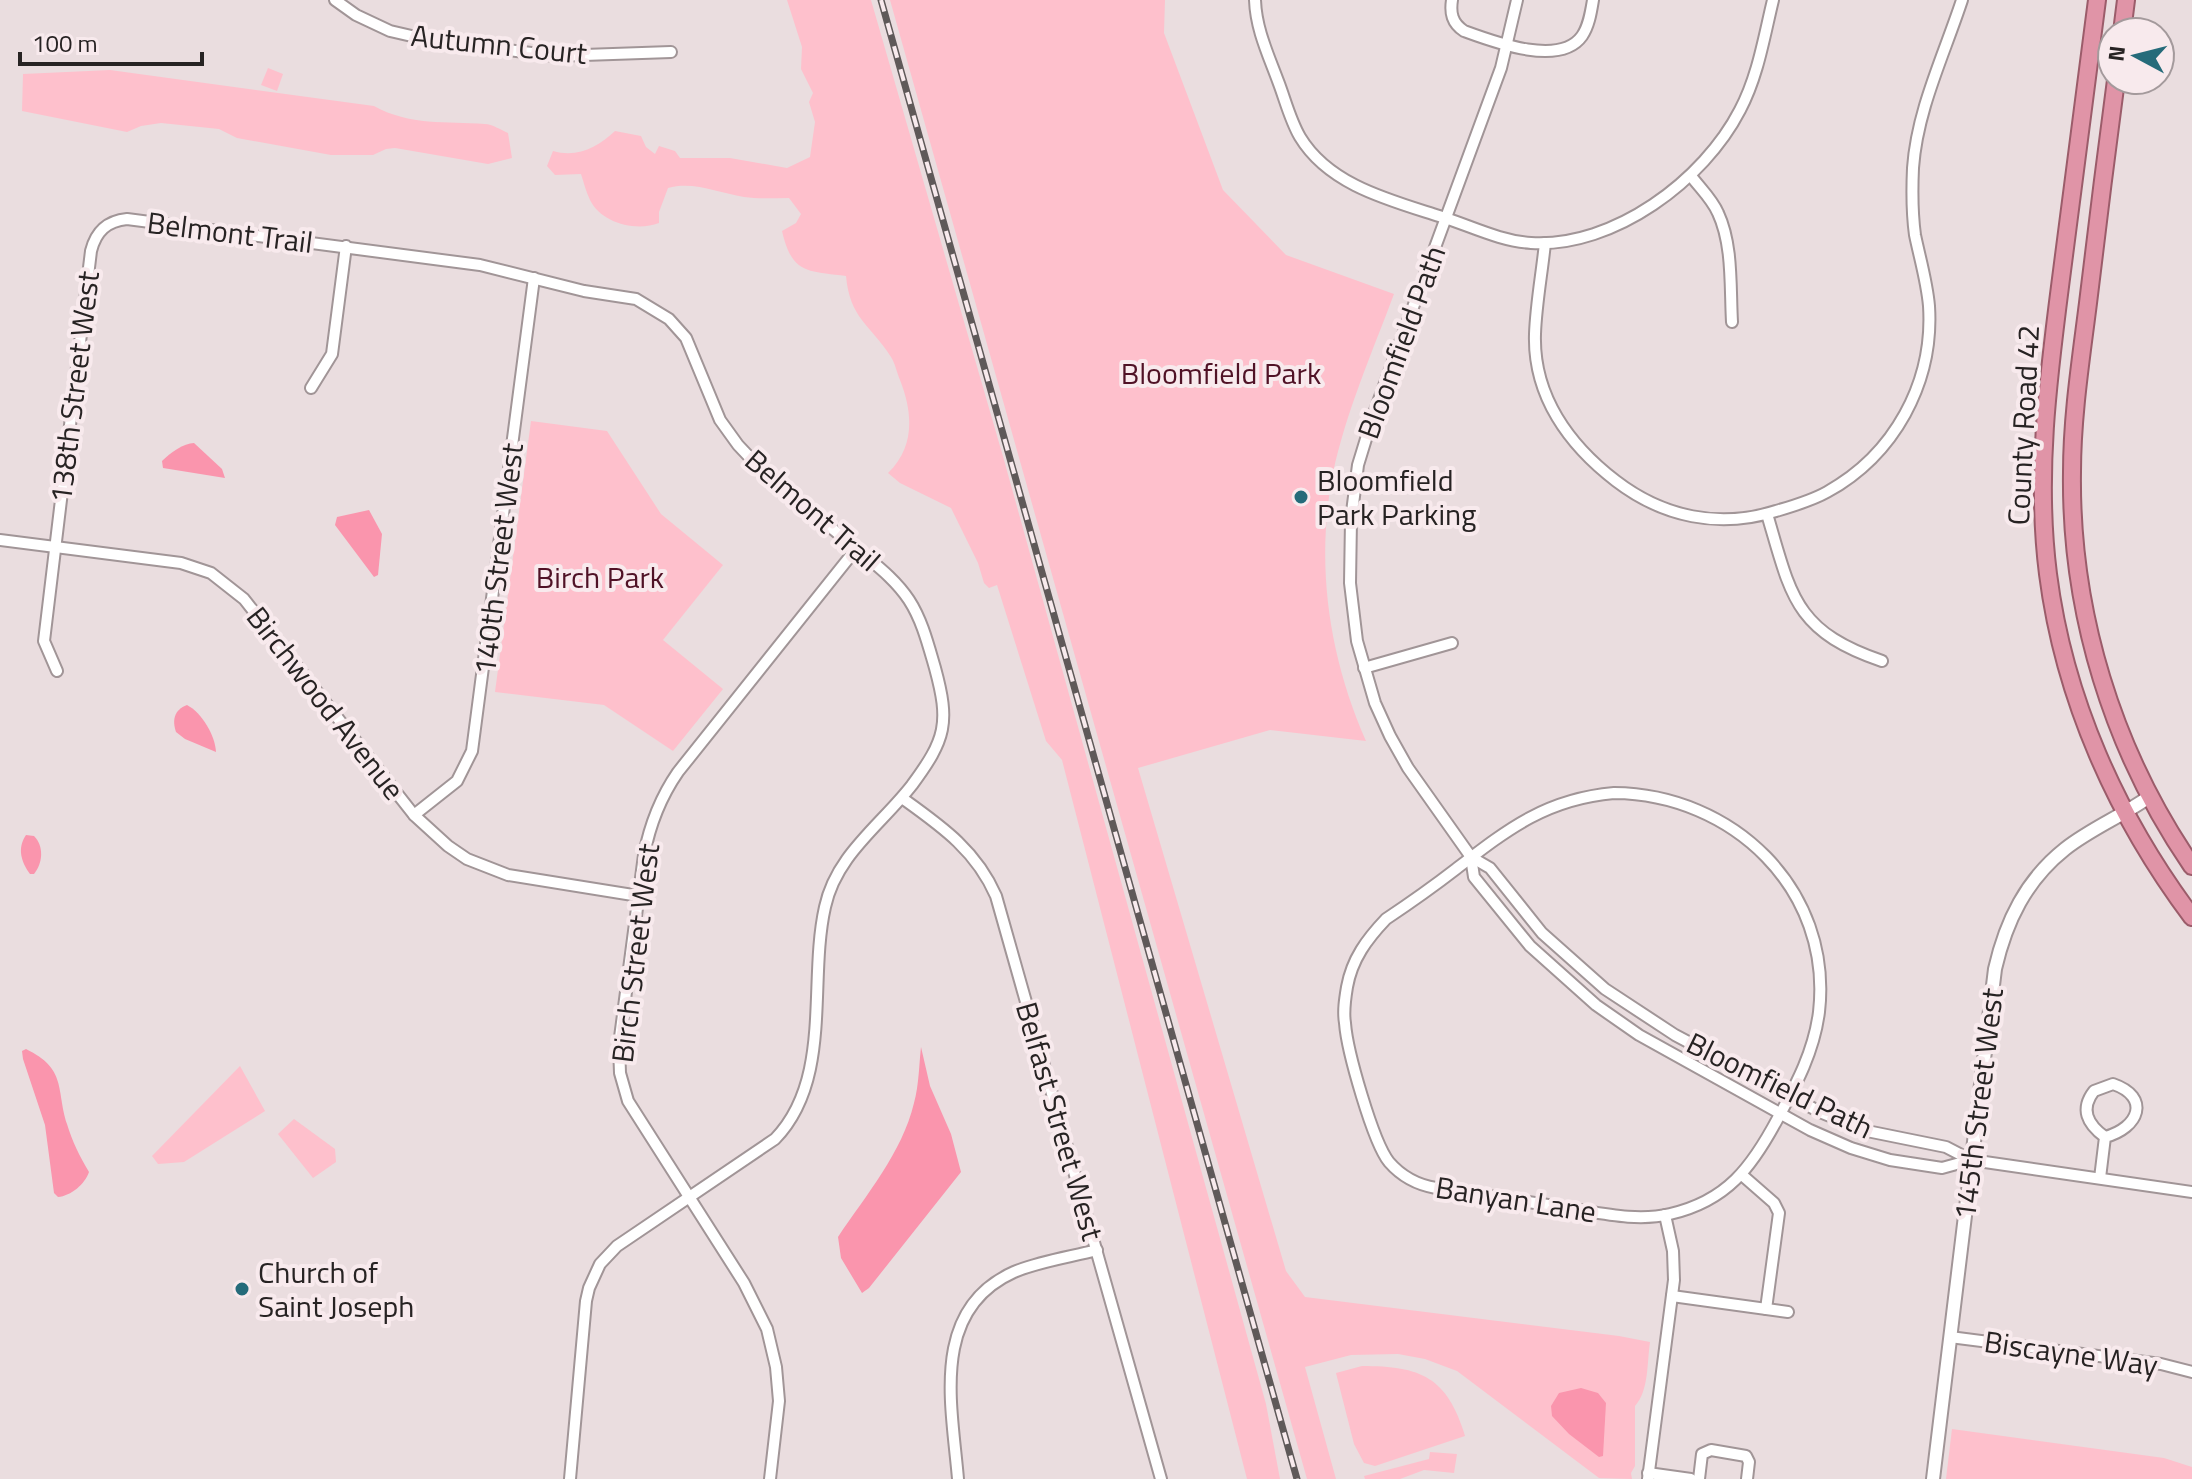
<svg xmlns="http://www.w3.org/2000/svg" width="2192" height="1479" font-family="'Titillium Web',sans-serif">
  <rect width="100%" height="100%" fill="#eadddf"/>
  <g fill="#fec0cc">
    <path d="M787,0h84l133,460 262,944 14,75h-33l-185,-719 -16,-19 -49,-156 -8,3 -5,-5 -6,-20 -27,-55 -51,-25 -12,-10c27,-26 25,-60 12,-93 -3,-7 -5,-17 -9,-23 -21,-33 -41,-38 -45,-81 -39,-5 -54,-2 -64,-45l14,-8 5,-9 -12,-16c-15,0 -31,1 -45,-1 -26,-4 -50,-16 -76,-9l-9,24v11c-23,9 -58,0 -69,-23 -4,-8 -6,-17 -9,-26l-26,1 -8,-9 6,-15c25,7 45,-4 62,-20l26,5 5,11 9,7 4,-8 16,5 5,7h50l57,10 23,-11 5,-35 -6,-20 4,-9 -12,-24 1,-22z"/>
    <path d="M890,0h275l-1,33 59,157 63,65 108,39c-22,59 -48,118 -61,179 -18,91 -4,184 33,268l-96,-11 -132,38 148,503 19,26 314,39 31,6c-3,20 -1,49 -15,64v60l-4,7 1,6 -33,-1 -142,-107 -32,-12 -27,-5 -47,1 -46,12 31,112h-29z"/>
    <polygon points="268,68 283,74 277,91 261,85"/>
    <path d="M110,70l264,36c36,20 72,15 111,18 7,0 16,6 23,9l4,25 -24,6 -93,-16 -9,1 -13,6h-42l-94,-17 -18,-9 -58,-6 -20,3 -14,6 -105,-21 1,-37z"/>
    <polygon points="531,421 607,431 661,514 723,565 663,640 723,689 673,751 604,705 495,692"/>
    <polygon points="240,1066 265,1111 184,1162 158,1164 152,1156"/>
    <polygon points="294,1119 335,1149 336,1162 313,1178 278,1134"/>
    <path d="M1362,1366c59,0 85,11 103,70l-90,30 -11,-3 -10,-19 -18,-71z"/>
    <polygon points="1952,1429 2164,1458 2192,1467 2192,1479 1946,1479"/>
    <polygon points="1430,1452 1457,1454 1454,1473 1424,1470 1400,1479 1365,1479 1364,1476 1429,1459"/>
  </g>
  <g fill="#fa95ad">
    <path d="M194,443l28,26 3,9 -62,-10 -1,-7c8,-8 22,-18 32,-18z"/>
    <polygon points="369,510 382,534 378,575 374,577 335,525 337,517"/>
    <path d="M187,705c15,8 28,30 29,47l-31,-13 -9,-7c-4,-12 -2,-22 11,-27z"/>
    <path d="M26,835l8,1c10,10 9,27 0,38h-4c-9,-12 -13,-26 -4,-39z"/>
    <path d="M921,1047l9,39 21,48 10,38 -92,116 -7,5 -21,-35 -3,-21c28,-42 64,-84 76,-134 5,-18 5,-38 7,-56z"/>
    <path d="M26,1049c41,20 30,40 41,75 5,17 13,33 22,48 -4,12 -18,24 -31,25l-4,-4 -9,-68 -22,-66 -1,-8z"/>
    <polygon points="1581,1388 1598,1393 1606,1403 1603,1456 1599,1457 1569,1434 1552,1416 1551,1406 1559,1393"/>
  </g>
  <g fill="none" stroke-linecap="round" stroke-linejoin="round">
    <defs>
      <g id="minor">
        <polyline points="335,0 356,15 390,31 429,40 555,56 671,52"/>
        <path d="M1255,0c1,29 13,54 23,81 7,18 12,39 22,56 29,48 89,63 139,79 30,9 60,25 92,27 83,5 173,-63 209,-133 18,-34 24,-73 33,-110"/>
        <path d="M1452,0c-2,13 0,23 12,31 30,11 96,36 118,5 7,-10 9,-24 11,-36"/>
        <polyline points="1517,0 1501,68 1373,416 1358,465 1351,520 1350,583 1357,641 1375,703 1390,736 1408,768 1471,857 1490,868 1542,933 1605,989 1675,1035 1820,1112 1867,1131 1946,1147 1971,1160 2192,1192"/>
        <path d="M1691,176c9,12 21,23 27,37 15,32 12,74 14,109"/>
        <path d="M1545,243c-3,30 -9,61 -10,91 -2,62 34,111 81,147 47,36 103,48 160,30 17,-5 35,-10 51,-19 67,-37 107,-109 102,-186 -2,-24 -9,-47 -14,-71 -3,-22 -3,-45 -2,-67 4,-58 31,-113 49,-168"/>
        <polyline points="311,388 332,354 346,246"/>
        <path d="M1767,514c24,81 27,117 115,147"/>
        <polyline points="0,540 181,563 211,573 244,599 414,815 448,846 467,859 508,875 639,896"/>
        <polyline points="1364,668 1452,643"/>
        <path d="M57,671l-13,-30 47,-390c5,-20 16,-30 36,-32l353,46 104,26 52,8 33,20 17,19 34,82 18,25 17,18c34,28 67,58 102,86 19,16 38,30 52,51 13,20 19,44 26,68 15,55 11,71 -23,117 -31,40 -76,70 -87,122 -17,75 8,172 -50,232l-158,107 -17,18 -11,24 -3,13 -16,178"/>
        <path d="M1614,793c118,1 219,96 205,219 -5,39 -22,71 -41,106 -26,49 -51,83 -108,96 -33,8 -69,-1 -102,-6 -44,-7 -88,-13 -132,-20 -18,-3 -34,-11 -47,-26 -16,-20 -42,-111 -44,-139 -2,-12 0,-24 2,-36 5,-28 20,-48 39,-68 24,-16 48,-33 70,-50 52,-40 90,-70 158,-76z"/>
        <path d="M902,798c39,28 74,52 94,98l165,583"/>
        <polyline points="414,815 457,781 472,751 534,278"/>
        <polyline points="1471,857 1474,877 1530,946 1596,1005 1639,1035 1810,1130 1851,1148 1890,1160 1942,1168 1971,1160"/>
        <polyline points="1742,1175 1774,1203 1779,1213 1766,1309"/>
        <path d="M2100,1178l5,-41c34,-9 46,-40 8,-53l-19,7c-14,18 -7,33 11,46"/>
        <polyline points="1672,1296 1788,1312"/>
        <polyline points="1950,1337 2161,1364 2192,1372"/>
        <polyline points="1648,1473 1691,1479"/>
        <path d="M770,1479l9,-78 -3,-34 -9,-38 -23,-46 -116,-182 -8,-28 -1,-28 25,-190c6,-31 16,-57 34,-83l178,-223"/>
        <path d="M958,1479c-6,-73 -29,-169 56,-207 26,-11 56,-15 83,-22"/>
        <polyline points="1648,1479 1674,1280 1673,1251 1665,1215"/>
        <polyline points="1699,1479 1702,1454 1711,1450 1746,1456 1749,1462 1747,1479"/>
      </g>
      <path id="tertiary" d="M1933,1479l62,-510c11,-48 31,-89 70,-120 25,-20 57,-33 84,-52"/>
      <g id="trunk">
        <path d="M2097,0c-12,90 -23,181 -35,271 -13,101 -27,201 -14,303 16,125 69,243 144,343"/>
        <polyline points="2122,32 2126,0"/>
        <path d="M2116,80c-10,74 -19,149 -28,223 -7,56 -16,113 -16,169 -2,140 41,279 120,394"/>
      </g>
    </defs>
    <use href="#minor" stroke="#a19597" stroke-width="14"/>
    <use href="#tertiary" stroke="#a19597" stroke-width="16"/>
    <use href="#trunk" stroke="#9b5c6a" stroke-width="20"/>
    <use href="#minor" stroke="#fff" stroke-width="10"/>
    <use href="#tertiary" stroke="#fff" stroke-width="12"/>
    <use href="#trunk" stroke="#e094a7" stroke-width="16"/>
    <defs>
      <polyline id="rail" points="881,0 1297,1479"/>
    </defs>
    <use href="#rail" stroke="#5f5959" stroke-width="7"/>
    <use href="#rail" stroke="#f8eaed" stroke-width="4" stroke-dasharray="12" stroke-linecap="butt"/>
  </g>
  <g fill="#256b7a" stroke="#f8eaed" stroke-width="3">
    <circle cx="1301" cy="497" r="8"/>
    <circle cx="242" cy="1289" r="8"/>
  </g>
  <g text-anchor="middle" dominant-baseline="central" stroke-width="8" stroke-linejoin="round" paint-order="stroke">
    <g font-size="30" fill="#272323" stroke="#f8eaed">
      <text transform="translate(499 44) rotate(6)">Autumn Court</text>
      <text transform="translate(230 232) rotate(7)">Belmont Trail</text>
      <text transform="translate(1401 342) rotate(-70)">Bloomfield Path</text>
      <text transform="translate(74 387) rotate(-83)">138th Street West</text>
      <text transform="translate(2023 425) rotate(-87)">County Road 42</text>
      <text transform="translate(813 510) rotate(41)">Belmont Trail</text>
      <text transform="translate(498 559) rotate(-83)">140th Street West</text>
      <text transform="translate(326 703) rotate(52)">Birchwood Avenue</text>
      <text transform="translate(635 953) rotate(-83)">Birch Street West</text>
      <text transform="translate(1780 1085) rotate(26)">Bloomfield Path</text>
      <text transform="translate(1978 1104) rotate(-83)">145th Street West</text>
      <text transform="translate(1060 1121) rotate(74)">Belfast Street West</text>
      <text transform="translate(1516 1199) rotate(9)">Banyan Lane</text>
      <text transform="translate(2071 1353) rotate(8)">Biscayne Way</text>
    </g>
    <g font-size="30" fill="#501226" stroke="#f8eaed">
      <text x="1221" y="373">Bloomfield Park</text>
      <text x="600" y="577">Birch Park</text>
    </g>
    <g font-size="30" fill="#272323" stroke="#f8eaed" text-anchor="start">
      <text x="1317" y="480">Bloomfield<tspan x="1317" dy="34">Park Parking</tspan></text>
      <text x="258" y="1272">Church of<tspan x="258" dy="34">Saint Joseph</tspan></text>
    </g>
  </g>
  <g transform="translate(2136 56) rotate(277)"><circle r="38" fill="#f8eaed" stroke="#a49a9c" stroke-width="2"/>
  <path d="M0-6L14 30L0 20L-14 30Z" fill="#256b7a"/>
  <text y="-12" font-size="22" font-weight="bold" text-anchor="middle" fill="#272323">N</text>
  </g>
  <path d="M20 52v12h182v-12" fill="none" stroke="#272323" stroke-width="4"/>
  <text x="32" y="52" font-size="24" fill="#272323" stroke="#f8eaed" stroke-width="6" paint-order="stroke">100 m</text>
</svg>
